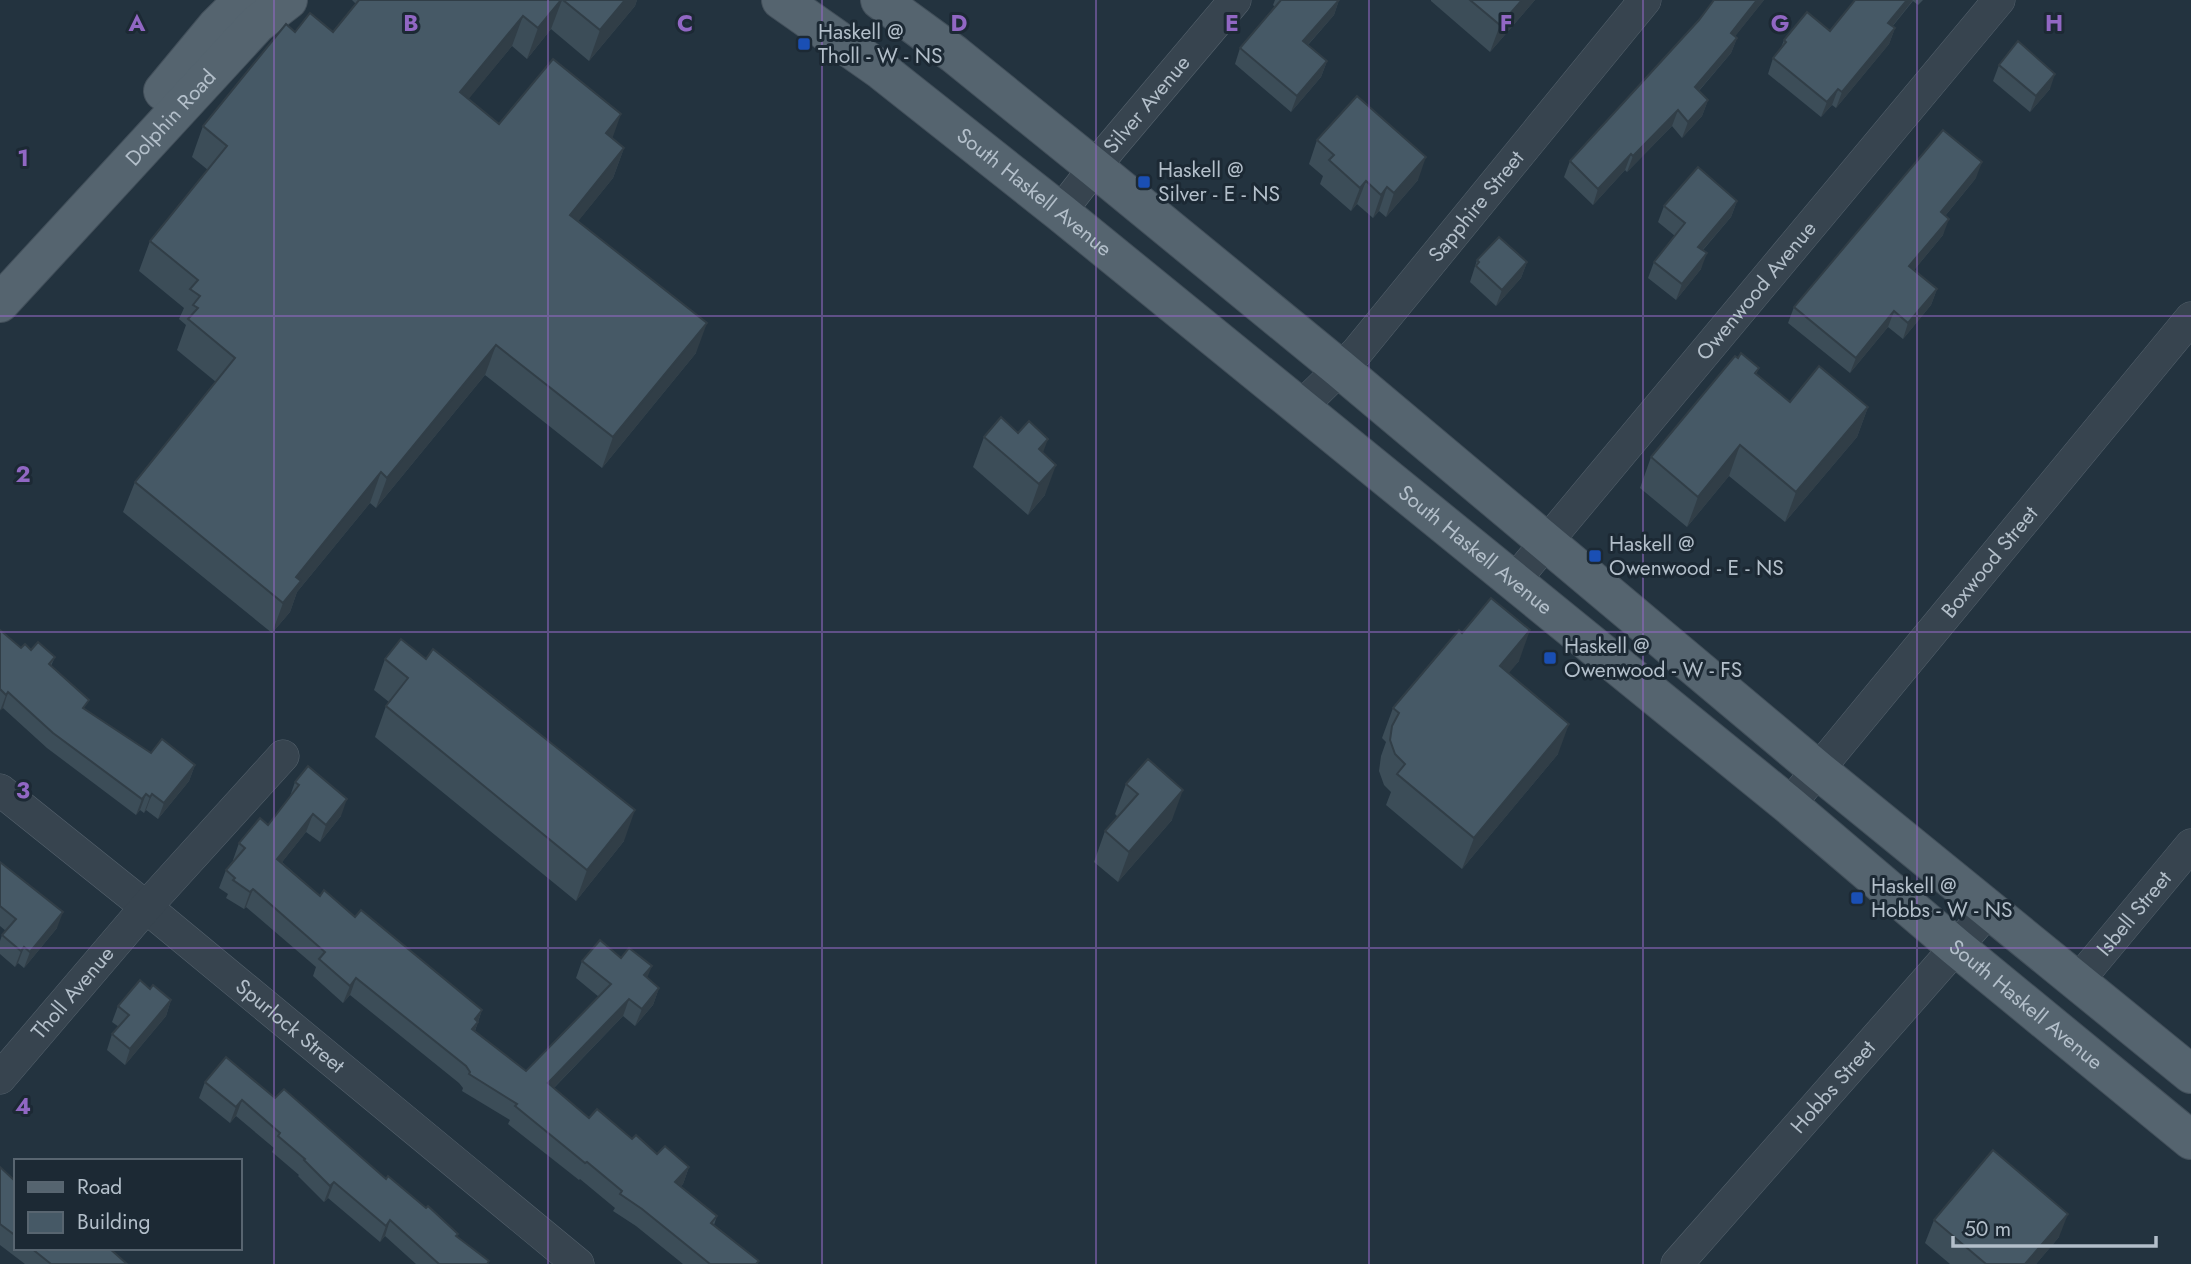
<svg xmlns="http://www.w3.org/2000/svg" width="2191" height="1264" font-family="Jost,sans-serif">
  <rect width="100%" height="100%" fill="#23333f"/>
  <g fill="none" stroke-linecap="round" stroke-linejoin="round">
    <defs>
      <g id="minor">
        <path id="s1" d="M1060,212l50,-64 125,-148"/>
        <path id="s2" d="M1300,408l57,-56 288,-352"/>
        <path id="s3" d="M1514,581l485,-581"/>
        <path id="s4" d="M0,790l146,117 432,357"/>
        <path id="s5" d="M1789,805l402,-487"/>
        <path id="s6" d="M2077,982l114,-137"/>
        <path id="s7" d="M0,1078l146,-171 137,-151"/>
        <path id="s8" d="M1677,1264l311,-353"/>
      </g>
      <g id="major">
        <path id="s9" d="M781,0l101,71 178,141 729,593 167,142 235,193"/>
        <polyline points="880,0 954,54 1095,168 1339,368 1819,771 2191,1074"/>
        <polyline points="163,91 216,27 243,0"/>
        <path id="s10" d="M0,303l257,-279 31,-24"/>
      </g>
    </defs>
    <use href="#minor" stroke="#55626d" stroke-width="33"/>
    <use href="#major" stroke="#43505b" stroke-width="40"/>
    <use href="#minor" stroke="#37444f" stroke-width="32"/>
    <use href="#major" stroke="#55646f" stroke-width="38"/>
  </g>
  <g fill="#3c4d58">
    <polygon points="352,0 637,0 635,6 589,61 551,29 527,59 512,46 468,99 499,124 612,138 624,148 613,178 578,221 696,353 602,468 485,375 376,508 370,503 297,592 290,612 272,633 123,512 135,482 216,382 177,350 186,325 179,319 184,308 139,271 150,241 208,170 192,157 203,126 295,32 333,32 356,4"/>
    <polygon points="1275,0 1339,0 1334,15 1308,45 1327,61 1321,77 1291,112 1235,64 1240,48 1275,7 1273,5"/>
    <polygon points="1431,0 1535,0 1490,52 1431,1"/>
    <polygon points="1714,0 1764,0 1735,36 1737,38 1731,53 1699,91 1708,100 1702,116 1682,138 1672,126 1627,172 1625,170 1593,205 1564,177 1570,161 1699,20"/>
    <polygon points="1855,0 1923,0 1918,5 1913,1 1892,27 1895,28 1889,44 1836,108 1832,105 1821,117 1768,74 1773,58 1780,50 1784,40 1830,31"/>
    <polygon points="1999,65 2050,89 2030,112 1993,81"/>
    <polygon points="1317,140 1418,180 1386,217 1379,211 1373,218 1357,204 1351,211 1320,184 1323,176 1309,164"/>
    <polygon points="1976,178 1945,216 1943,235 1914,270 1937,289 1931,305 1903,339 1888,327 1850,373 1788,323 1794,307"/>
    <polygon points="1737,201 1731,217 1703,250 1701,269 1676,300 1648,278 1654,262 1675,236 1658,222 1664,206"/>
    <polygon points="1477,260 1527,262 1521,278 1496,306 1470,282"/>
    <polygon points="1738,358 1759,368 1756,374 1790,402 1868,407 1857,437 1785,522 1729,476 1687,527 1640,488 1651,457"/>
    <polygon points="984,437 1043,453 1045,495 1028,515 973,467"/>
    <polygon points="0,630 21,648 55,657 51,666 86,710 151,753 195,765 189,781 158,819 146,810 144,813 140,810 136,815 47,748 3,708 0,710"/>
    <polygon points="1462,633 1519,661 1508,673 1558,754 1462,869 1386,805 1391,792 1384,785 1379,771 1381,756 1386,742 1382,738 1393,708"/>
    <polygon points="385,659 426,659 624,841 576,901 375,737 386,706 389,702 374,690"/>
    <polygon points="295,782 341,816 320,842 306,832 282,862 320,896 355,917 482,1010 475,1031 526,1071 599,997 576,978 582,961 647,978 659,988 653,1005 635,1026 623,1016 554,1088 589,1118 632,1139 657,1154 689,1167 683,1184 680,1187 717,1216 714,1225 759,1261 757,1264 683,1264 636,1226 613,1211 615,1208 580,1179 579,1180 508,1124 510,1120 462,1091 463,1088 459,1083 350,995 343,1003 313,976 316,967 246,907 244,909 226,898 228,894 219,888 226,870 234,861 233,860 239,843 268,825 289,799"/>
    <polygon points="1126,784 1172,820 1118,882 1094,862 1105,831 1118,817 1115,814"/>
    <polygon points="0,862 57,928 24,968 18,963 15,967 0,954 0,941 2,935 6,931 0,926"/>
    <polygon points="150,989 171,1000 166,1016 125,1065 107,1050 112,1034 119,1027 112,1022 118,1006"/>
    <polygon points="205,1082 275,1098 386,1179 457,1237 488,1264 416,1264 385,1236 380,1242 328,1198 324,1202 298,1176 299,1175 272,1152 274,1148 236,1116 230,1123 199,1098"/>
    <polygon points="0,1167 16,1182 16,1248 109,1248 127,1264 25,1264 0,1245"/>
    <polygon points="1934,1220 2059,1237 2036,1264 1950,1264 1925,1243"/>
  </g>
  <g fill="#313e47">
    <polygon points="562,0 551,29 527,59 538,28"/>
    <polygon points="625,0 637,0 635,6 589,61 600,30"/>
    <polygon points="1339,0 1334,15 1297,57 1303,41"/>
    <polygon points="1522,0 1535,0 1490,52 1500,25"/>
    <polygon points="1757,0 1764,0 1725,49 1731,33"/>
    <polygon points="1907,0 1913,0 1882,39 1888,23"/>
    <polygon points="523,16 512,46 449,123 460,92"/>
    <polygon points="1895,28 1889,44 1836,108 1842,92"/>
    <polygon points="1737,38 1731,53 1689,102 1695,87"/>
    <polygon points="1327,61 1321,77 1291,112 1297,96"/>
    <polygon points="2055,74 2050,89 2030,112 2036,96"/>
    <polygon points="1838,89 1832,105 1821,117 1827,102"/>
    <polygon points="1708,100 1702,116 1682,138 1688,122"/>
    <polygon points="1678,110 1672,126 1627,172 1633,156"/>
    <polygon points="621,114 610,145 606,133"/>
    <polygon points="624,148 613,178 559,245 570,215"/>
    <polygon points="1631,154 1625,170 1593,205 1598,189"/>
    <polygon points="1426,157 1418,180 1386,217 1394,193"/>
    <polygon points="1982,162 1976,178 1935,228 1941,212"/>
    <polygon points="1366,181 1357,204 1351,211 1360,188"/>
    <polygon points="1387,187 1379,211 1373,218 1381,195"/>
    <polygon points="1737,201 1731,217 1692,262 1698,247"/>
    <polygon points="1949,219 1943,235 1904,282 1909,266"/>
    <polygon points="1707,253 1701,269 1676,300 1682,284"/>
    <polygon points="1527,262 1521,278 1496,306 1502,290"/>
    <polygon points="1937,289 1931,305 1903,339 1908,323"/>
    <polygon points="1894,311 1888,327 1850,373 1856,358"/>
    <polygon points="707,323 696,353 602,468 613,437"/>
    <polygon points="496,345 485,375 376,508 387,478"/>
    <polygon points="1868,407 1857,437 1785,522 1796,492"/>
    <polygon points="1048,439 1037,469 1039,449"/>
    <polygon points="1740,445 1729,476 1687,527 1698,497"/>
    <polygon points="1056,465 1045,495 1028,515 1039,484"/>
    <polygon points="381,472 370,503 297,592 290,612 272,633 283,603 296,577"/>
    <polygon points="1530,630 1519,661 1489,697 1500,666"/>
    <polygon points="8,692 3,708 0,711 6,695"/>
    <polygon points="1569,724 1558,754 1462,869 1474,838"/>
    <polygon points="195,765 189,781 158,819 164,803"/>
    <polygon points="1183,790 1172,820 1118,882 1129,852"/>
    <polygon points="146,794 140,810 136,815 142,799"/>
    <polygon points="152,794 146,810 144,813 150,797"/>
    <polygon points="347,799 341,816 320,842 326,825"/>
    <polygon points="635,810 624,841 576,901 587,870"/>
    <polygon points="313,814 306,832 271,876 277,859"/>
    <polygon points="253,889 246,907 244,909 250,892"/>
    <polygon points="63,912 57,928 24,968 30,952"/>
    <polygon points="24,947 18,963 15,967 21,951"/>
    <polygon points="652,966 645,983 644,975"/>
    <polygon points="356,978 350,995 343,1003 350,986"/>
    <polygon points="659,988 653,1005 635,1026 642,1009"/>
    <polygon points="629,999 623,1016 542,1100 548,1083"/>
    <polygon points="171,1000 166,1016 125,1065 130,1049"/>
    <polygon points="482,1010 472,1039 466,1046 475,1019"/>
    <polygon points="242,1100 236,1116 230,1123 236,1107"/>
    <polygon points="689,1167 683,1184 669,1199 675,1182"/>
    <polygon points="334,1182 328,1198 324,1202 330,1186"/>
    <polygon points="2068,1214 2059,1237 2036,1264 2025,1264"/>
    <polygon points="390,1220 385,1236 380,1242 386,1226"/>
  </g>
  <g fill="#465966" stroke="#313e47" stroke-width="2">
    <polygon points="359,0 561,0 538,28 523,16 460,92 499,124 553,59 621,114 606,133 624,148 570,215 707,323 613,437 496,345 387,478 381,472 296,577 301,581 283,603 135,482 235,358 188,319 198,308 193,305 200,296 190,289 198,280 150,241 227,146 203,126 286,24 295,32 310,13 333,32"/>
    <polygon points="563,0 625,0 600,30"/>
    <polygon points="1281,0 1339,0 1303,41 1327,61 1297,96 1240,48"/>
    <polygon points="1470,0 1522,0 1500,25"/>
    <polygon points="1714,0 1757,0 1731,33 1737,38 1695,87 1708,100 1688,122 1678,110 1633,156 1631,154 1598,189 1570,161 1699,20"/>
    <polygon points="1855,0 1907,0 1888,23 1895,28 1842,92 1838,89 1827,102 1773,58 1786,42 1784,40 1807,12 1830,31"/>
    <polygon points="2018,41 2055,74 2036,96 1999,65"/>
    <polygon points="1357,96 1426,157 1394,193 1387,187 1381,195 1366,181 1360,188 1329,160 1334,155 1317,140"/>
    <polygon points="1943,130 1982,162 1941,212 1949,219 1909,266 1937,289 1908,323 1894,311 1856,358 1794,307"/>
    <polygon points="1698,167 1737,201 1698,247 1707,253 1682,284 1654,262 1685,223 1664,206"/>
    <polygon points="1499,237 1527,262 1502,290 1476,266 1479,262 1477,260"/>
    <polygon points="1741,353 1759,368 1755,373 1790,402 1819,366 1868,407 1796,492 1740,445 1698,497 1651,457 1735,356 1738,358"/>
    <polygon points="1001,417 1018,433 1029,421 1048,439 1039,449 1056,465 1039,484 984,437"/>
    <polygon points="1491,598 1530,630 1500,666 1569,724 1474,838 1397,774 1405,764 1395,754 1390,740 1392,726 1399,713 1393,708 1459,630 1462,633"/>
    <polygon points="0,630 21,648 25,644 31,650 38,642 55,657 49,664 89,700 83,708 151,753 162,739 195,765 164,803 152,794 150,797 146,794 142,799 53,733 8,692 6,695 0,689"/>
    <polygon points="401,639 426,659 433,649 635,810 587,870 386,706 408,678 385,659"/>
    <polygon points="1148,759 1183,790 1129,852 1105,831 1138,794 1126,784"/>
    <polygon points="308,766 347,799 326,825 313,814 277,859 320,896 324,890 355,917 361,910 482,1010 475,1019 478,1022 472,1029 526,1071 611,984 582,961 600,940 621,958 629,948 652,966 644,975 659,988 642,1009 629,999 548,1083 589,1118 597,1109 632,1139 636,1135 657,1154 665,1146 689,1167 675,1182 717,1216 711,1223 759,1261 756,1264 710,1264 642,1209 620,1194 622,1191 587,1162 585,1163 515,1106 517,1104 469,1074 470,1072 466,1066 356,978 350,986 319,959 325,952 253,889 250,892 233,880 235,878 226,870 245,848 239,843 260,818 268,825 299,785 295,782"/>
    <polygon points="0,862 63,912 30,952 24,947 21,951 2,935 16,919 0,906"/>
    <polygon points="140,980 150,989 153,985 171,1000 130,1049 112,1034 129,1015 118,1006"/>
    <polygon points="226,1057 275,1098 284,1089 386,1179 388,1176 426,1208 428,1206 458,1234 456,1236 489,1261 487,1264 439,1264 390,1220 386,1226 334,1182 330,1186 304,1160 305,1159 278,1136 280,1133 242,1100 236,1107 205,1082"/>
    <polygon points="1993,1150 2068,1214 2025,1264 1986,1264 1934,1220"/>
    <polygon points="0,1167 16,1182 16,1236 0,1224"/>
    <polygon points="31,1248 109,1248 127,1264 51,1264"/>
  </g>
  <path fill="none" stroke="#9167c3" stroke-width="2" stroke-opacity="0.55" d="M274,0v1264M548,0v1264M822,0v1264M1096,0v1264M1369,0v1264M1643,0v1264M1917,0v1264M0,316h2191M0,632h2191M0,948h2191"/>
  <g fill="#1a4fb4" stroke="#1c2934" stroke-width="2.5">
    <rect x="797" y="37" width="14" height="14" rx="3.5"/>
    <rect x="1137" y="175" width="14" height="14" rx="3.5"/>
    <rect x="1588" y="549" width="14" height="14" rx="3.5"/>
    <rect x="1543" y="651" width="14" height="14" rx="3.5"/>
    <rect x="1850" y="891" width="14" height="14" rx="3.5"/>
  </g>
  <g text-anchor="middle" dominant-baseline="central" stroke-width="6" stroke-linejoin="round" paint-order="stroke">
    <g font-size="21" fill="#b3bfca" stroke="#1c2934" text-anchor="start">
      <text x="818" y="32">Haskell @<tspan x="818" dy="24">Tholl - W - NS</tspan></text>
      <text x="1158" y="170">Haskell @<tspan x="1158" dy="24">Silver - E - NS</tspan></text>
      <text x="1609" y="544">Haskell @<tspan x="1609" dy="24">Owenwood - E - NS</tspan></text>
      <text x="1564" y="646">Haskell @<tspan x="1564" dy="24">Owenwood - W - FS</tspan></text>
      <text x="1871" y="886">Haskell @<tspan x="1871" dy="24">Hobbs - W - NS</tspan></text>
    </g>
    <g font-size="21" fill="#b3bfca" stroke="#1c2934">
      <text stroke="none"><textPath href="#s1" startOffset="138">Silver Avenue</textPath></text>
      <text stroke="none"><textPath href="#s10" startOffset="252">Dolphin Road</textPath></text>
      <text stroke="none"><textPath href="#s9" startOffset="318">South Haskell Avenue</textPath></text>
      <text stroke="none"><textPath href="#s2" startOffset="268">Sapphire Street</textPath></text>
      <text stroke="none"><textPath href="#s3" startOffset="378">Owenwood Avenue</textPath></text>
      <text stroke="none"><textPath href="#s9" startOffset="886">South Haskell Avenue</textPath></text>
      <text stroke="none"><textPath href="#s5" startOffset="315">Boxwood Street</textPath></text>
      <text stroke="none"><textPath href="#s6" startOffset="89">Isbell Street</textPath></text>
      <text stroke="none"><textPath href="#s7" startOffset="112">Tholl Avenue</textPath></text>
      <text stroke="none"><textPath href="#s9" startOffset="1600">South Haskell Avenue</textPath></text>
      <text stroke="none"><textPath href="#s4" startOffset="374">Spurlock Street</textPath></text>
      <text stroke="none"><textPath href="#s8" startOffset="236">Hobbs Street</textPath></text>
    </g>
  </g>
  <g font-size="23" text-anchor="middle" font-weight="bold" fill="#9167c3" stroke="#1c2934" stroke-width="6" stroke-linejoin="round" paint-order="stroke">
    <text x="137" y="31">A</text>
    <text x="411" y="31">B</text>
    <text x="685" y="31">C</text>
    <text x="959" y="31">D</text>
    <text x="1232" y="31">E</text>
    <text x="1506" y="31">F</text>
    <text x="1780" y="31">G</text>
    <text x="2054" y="31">H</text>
    <text x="23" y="166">1</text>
    <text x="23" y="482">2</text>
    <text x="23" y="798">3</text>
    <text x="23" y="1114">4</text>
  </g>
  <rect x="14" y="1159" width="228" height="91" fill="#1c2934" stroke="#586570" stroke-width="2"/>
  <rect x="28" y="1182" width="35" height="10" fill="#55646f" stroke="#586570" stroke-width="2"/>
  <text x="77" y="1194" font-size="21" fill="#b3bfca">Road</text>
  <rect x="28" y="1212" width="35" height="21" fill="#465966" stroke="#586570" stroke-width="2"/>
  <text x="77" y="1229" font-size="21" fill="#b3bfca">Building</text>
  <path d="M1953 1236v10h203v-10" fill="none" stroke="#b3bfca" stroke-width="3.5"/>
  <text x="1964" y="1236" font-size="21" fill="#b3bfca" stroke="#1c2934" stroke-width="5" paint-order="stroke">50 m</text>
</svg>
